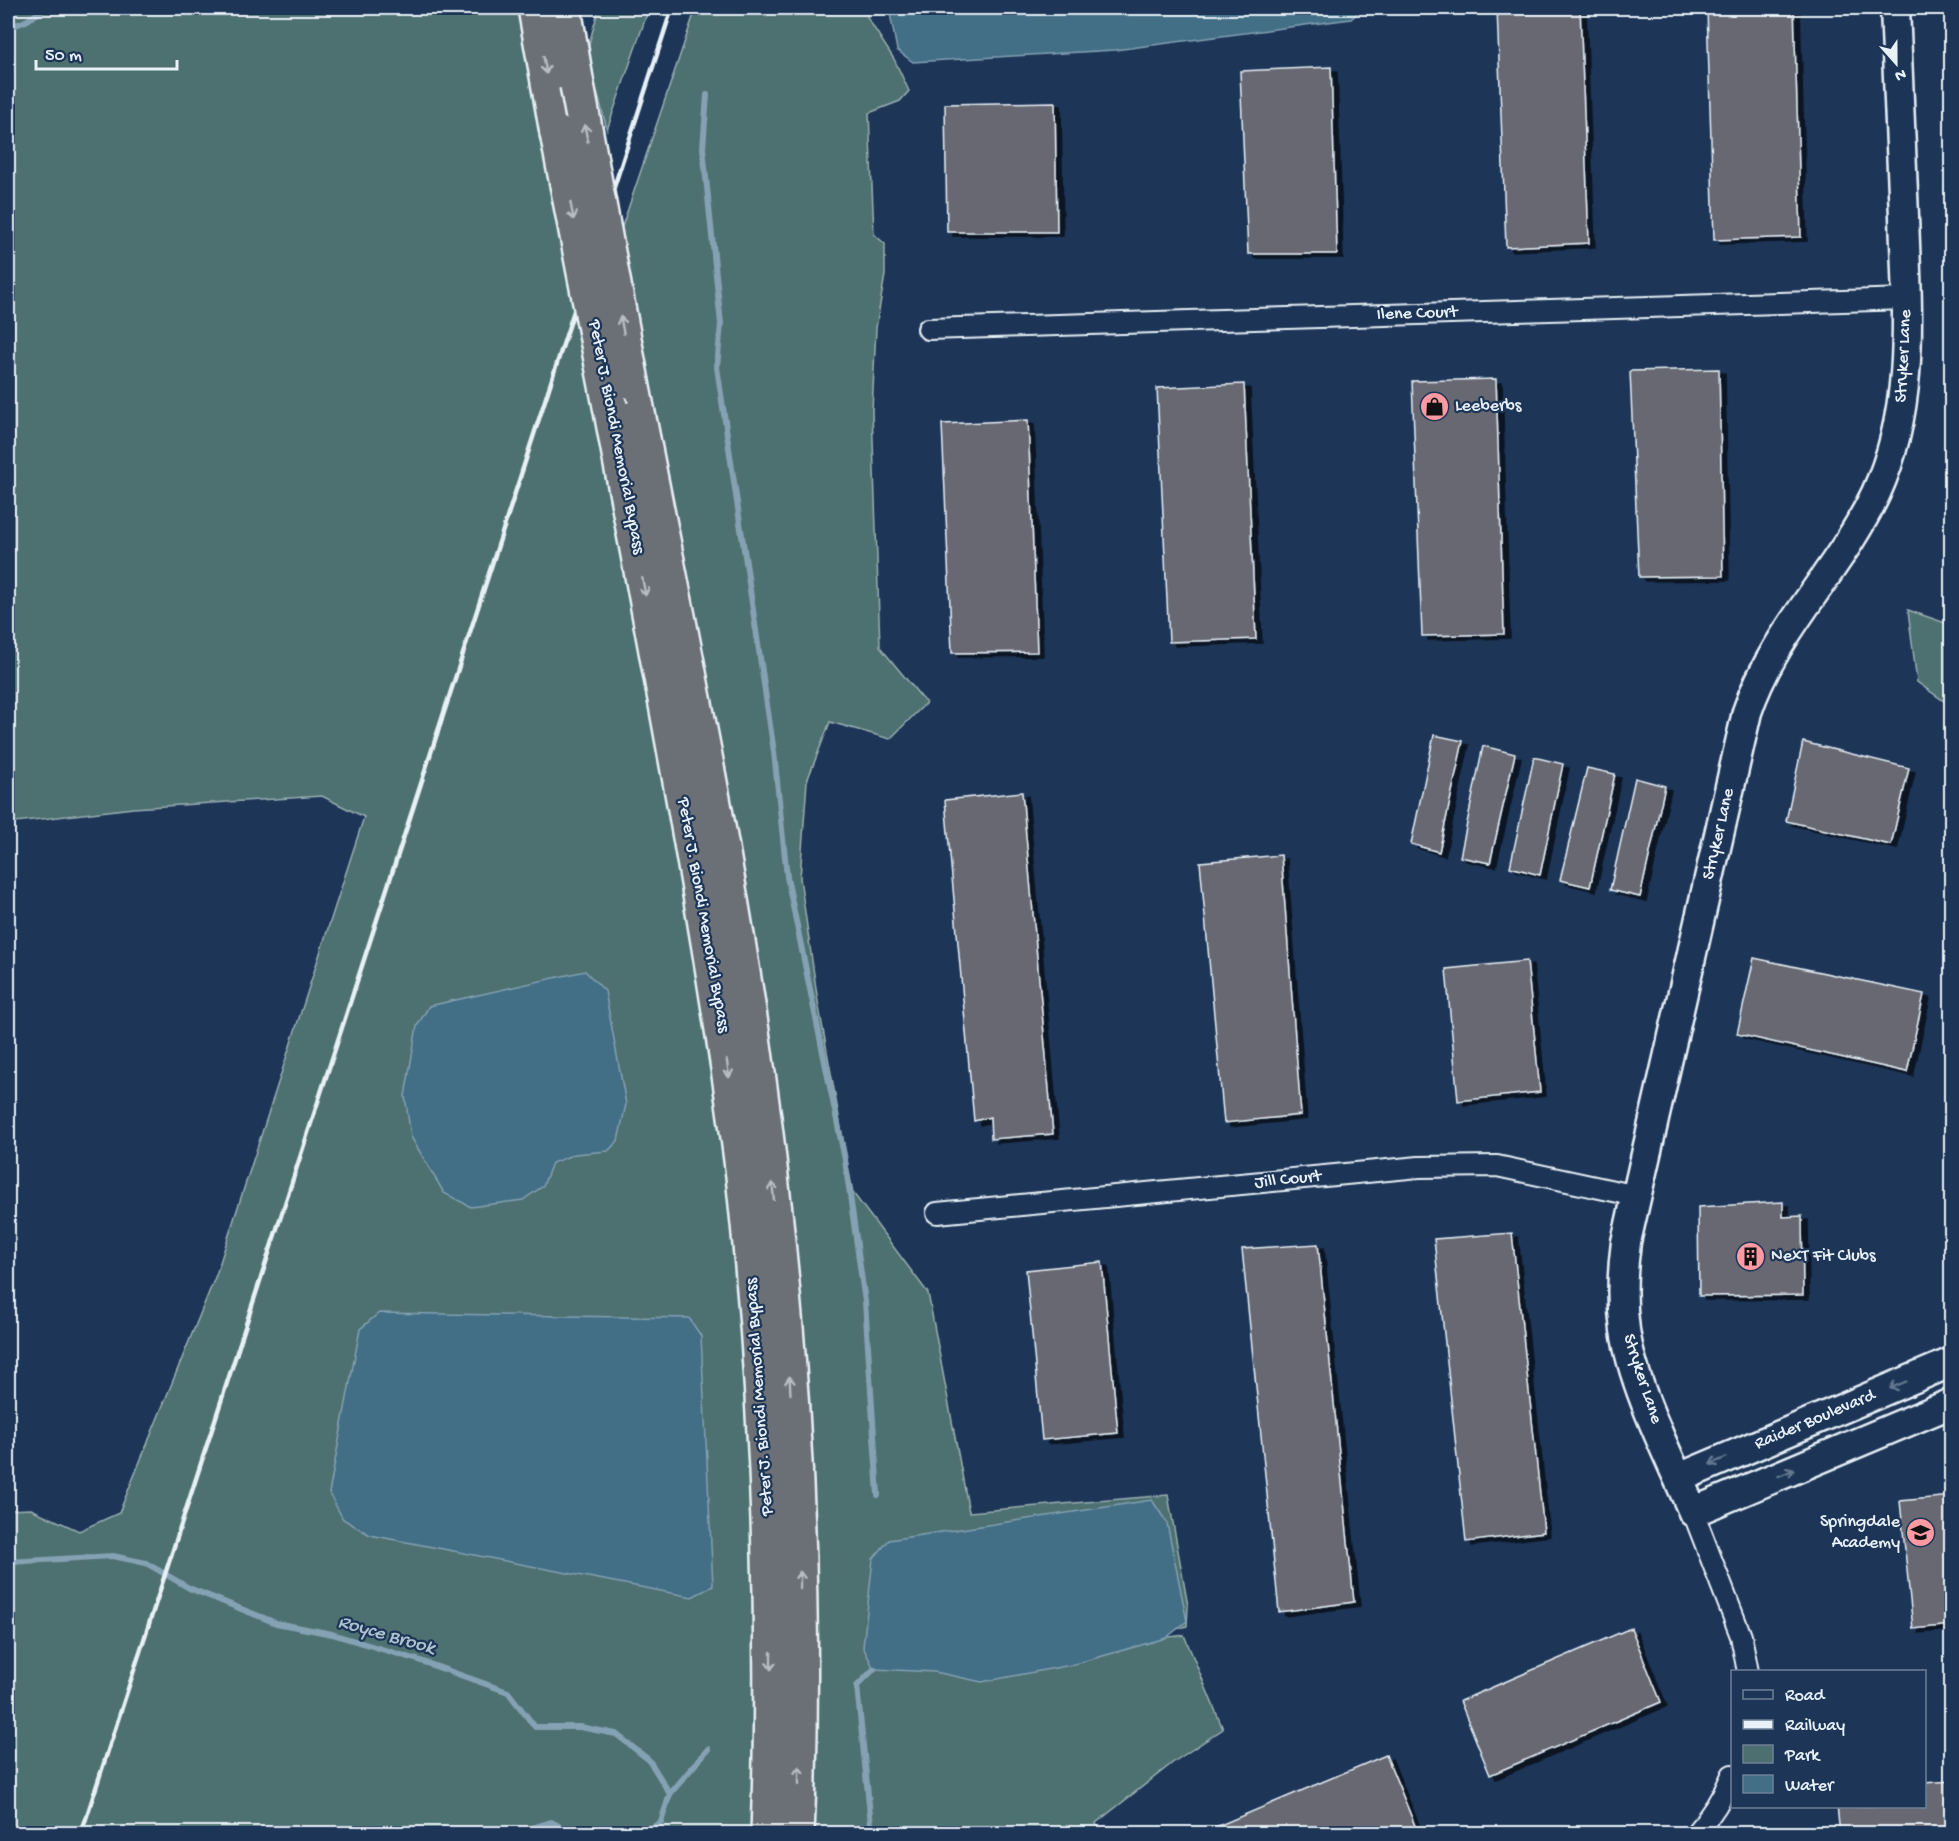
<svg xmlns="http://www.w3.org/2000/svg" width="1959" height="1841" font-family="'Gochi Hand',sans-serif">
  <defs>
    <filter id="shadow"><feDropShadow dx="6" dy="4" stdDeviation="0" flood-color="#0009"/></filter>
  </defs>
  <rect width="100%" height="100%" fill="#1d3557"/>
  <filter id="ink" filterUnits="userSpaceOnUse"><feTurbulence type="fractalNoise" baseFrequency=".0167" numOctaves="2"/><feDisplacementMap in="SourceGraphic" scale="12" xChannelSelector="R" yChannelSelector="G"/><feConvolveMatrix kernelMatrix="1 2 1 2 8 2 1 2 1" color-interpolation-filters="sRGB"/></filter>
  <g filter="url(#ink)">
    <g fill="#4e6f6f" stroke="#9bb0b4" stroke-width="1.5">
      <polygon points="8,8 519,8 583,342 696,8 866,8 867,17 894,59 909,91 900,101 869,113 874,234 885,244 885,275 876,328 872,411 880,647 926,703 890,739 830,722 807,781 800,878 818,1002 853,1193 928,1293 969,1512 1168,1495 1188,1606 1187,1626 1132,1642 1184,1635 1223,1729 1175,1761 1096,1823 1100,1833 8,1833 8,1510 31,1509 79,1531 119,1513 216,1275 364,817 322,796 133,808 8,823"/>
      <polygon points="599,8 649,8 607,130 587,51"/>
      <polygon points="1908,610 1951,625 1951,706 1917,682"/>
    </g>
    <g fill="#426e86" stroke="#84a2b4" stroke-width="1.5">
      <polygon points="889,8 1363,8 1351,19 1115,50 913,62 897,50"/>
      <polygon points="585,971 605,991 626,1104 618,1141 608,1151 575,1154 552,1163 543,1186 523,1200 471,1207 444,1193 411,1137 405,1096 417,1026 429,1006"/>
      <polygon points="379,1313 689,1318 701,1336 713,1586 692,1597 370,1535 343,1519 329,1493 360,1329"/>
      <polygon points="1152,1500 1167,1523 1187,1621 1166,1638 1071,1665 982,1682 935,1672 874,1669 863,1647 873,1559 889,1540"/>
    </g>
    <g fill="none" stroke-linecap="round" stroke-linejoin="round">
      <g stroke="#84a2b4" stroke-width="6">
        <polyline points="8,28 26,21 46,8"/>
        <polyline points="707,95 703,148 721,324 717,367 774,752 787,877 845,1160 865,1302 878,1495"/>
        <polyline points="8,1562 113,1556 146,1563 189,1588 276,1623 332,1634 418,1660 508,1692 535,1727 580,1727 616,1734 649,1760 670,1794 661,1822 642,1834"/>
        <polyline points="670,1794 708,1749"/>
        <polyline points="526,1834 532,1828 551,1822 575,1834"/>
        <polyline points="872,1834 857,1686 874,1669"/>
      </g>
    </g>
    <g fill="#686872" stroke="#e8f1f8" stroke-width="1.5" filter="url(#shadow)">
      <polygon points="1497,8 1580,8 1589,243 1506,247"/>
      <polygon points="1707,8 1794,8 1801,237 1714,240"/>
      <polygon points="1331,67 1337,254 1248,254 1240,71"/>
      <polygon points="1055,102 1057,232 947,232 945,104"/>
      <polygon points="1719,369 1723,576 1639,577 1630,371"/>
      <polygon points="1496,379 1504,634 1422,636 1412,381"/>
      <polygon points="1244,384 1256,639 1169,642 1157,388"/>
      <polygon points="1028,420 1037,652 952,653 942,424"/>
      <polygon points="1434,735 1463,741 1439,852 1411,844"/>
      <polygon points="1803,742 1909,768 1891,845 1786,821"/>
      <polygon points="1483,746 1515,754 1490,863 1460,857"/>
      <polygon points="1534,757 1563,764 1540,875 1510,867"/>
      <polygon points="1587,768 1615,774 1590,887 1560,880"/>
      <polygon points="1635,778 1665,786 1640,897 1610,890"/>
      <polygon points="1022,792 1053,1134 991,1139 990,1117 974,1121 945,800"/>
      <polygon points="1281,855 1301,1115 1224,1123 1200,862"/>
      <polygon points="1754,958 1924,994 1907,1072 1737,1034"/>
      <polygon points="1527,961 1540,1092 1458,1101 1446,969"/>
      <polygon points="1783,1202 1783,1217 1802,1216 1803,1295 1699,1296 1698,1207"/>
      <polygon points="1512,1233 1544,1532 1466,1542 1434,1239"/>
      <polygon points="1318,1244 1354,1602 1279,1612 1242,1249"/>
      <polygon points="1102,1262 1118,1433 1042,1440 1026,1270"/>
      <polygon points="1952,1496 1952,1625 1913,1629 1900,1501"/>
      <polygon points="1631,1628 1661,1702 1490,1775 1460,1701"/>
      <polygon points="1386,1755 1416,1828 1403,1834 1199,1834"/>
      <polygon points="1952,1781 1952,1834 1840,1834 1837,1806 1924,1806 1924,1783"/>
    </g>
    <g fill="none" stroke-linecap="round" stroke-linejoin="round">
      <defs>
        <g id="street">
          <polyline points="928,329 1907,299"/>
          <polyline points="937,1213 1419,1167 1497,1166 1637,1196"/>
          <polyline points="1693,1512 1741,1636 1748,1672"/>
          <path d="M1695,1834c16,-18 28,-37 37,-59"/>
        </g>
        <g id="secondary">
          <path d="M1895,8c3,69 6,139 9,208 3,94 12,190 -28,277 -36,77 -102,138 -129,219l-121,530c-4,30 -5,59 -1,88 8,57 45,128 68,182l259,-109"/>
          <polyline points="1679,1478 1952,1362"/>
        </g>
        <g id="highway">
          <polyline points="535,8 557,133"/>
          <polyline points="564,8 577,85"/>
          <path d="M632,382c49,255 105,510 136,768 27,225 39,457 29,684"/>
          <path d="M610,406c34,182 70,365 100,548 12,74 24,148 33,222 24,219 33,438 25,658"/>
        </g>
      </defs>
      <use href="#street" stroke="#e8f1f8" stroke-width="24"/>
      <use href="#secondary" stroke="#e8f1f8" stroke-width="33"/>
      <use href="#highway" stroke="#e8f1f8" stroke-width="38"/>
      <use href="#street" stroke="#1d3557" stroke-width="20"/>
      <use href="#secondary" stroke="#1d3557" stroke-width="28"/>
      <use href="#highway" stroke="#6b6f75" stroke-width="33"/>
      <path stroke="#e8f1f8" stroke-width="4.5" d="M81,1834c192,-611 391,-1219 591,-1826"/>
      <defs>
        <g id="highway-bridge">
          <polyline points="577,85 632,382"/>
          <polyline points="557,133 610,406"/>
        </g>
      </defs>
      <use href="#highway-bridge" stroke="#e8f1f8" stroke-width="38" stroke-linecap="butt"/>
      <use href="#highway-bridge" stroke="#6b6f75" stroke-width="33"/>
    </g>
    <defs><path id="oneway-shaft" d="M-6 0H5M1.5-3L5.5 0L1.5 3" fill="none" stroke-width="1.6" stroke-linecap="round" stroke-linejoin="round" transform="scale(1.5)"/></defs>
    <g stroke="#b6bdc4">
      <use href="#oneway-shaft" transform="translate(545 65) rotate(80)"/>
      <use href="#oneway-shaft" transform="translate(586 133) rotate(-101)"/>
      <use href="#oneway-shaft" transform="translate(572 211) rotate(79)"/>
      <use href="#oneway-shaft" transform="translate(622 325) rotate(-101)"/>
      <use href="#oneway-shaft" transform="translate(644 587) rotate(79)"/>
      <use href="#oneway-shaft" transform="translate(728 1069) rotate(82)"/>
      <use href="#oneway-shaft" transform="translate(773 1191) rotate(-96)"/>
      <use href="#oneway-shaft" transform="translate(790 1385) rotate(-93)"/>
      <use href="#oneway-shaft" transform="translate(800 1580) rotate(-90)"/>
      <use href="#oneway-shaft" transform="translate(771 1661) rotate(90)"/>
      <use href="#oneway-shaft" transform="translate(799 1775) rotate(-90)"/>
    </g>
    <g stroke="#64778f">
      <use href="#oneway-shaft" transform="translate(1898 1385) rotate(157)"/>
      <use href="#oneway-shaft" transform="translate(1718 1461) rotate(157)"/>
      <use href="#oneway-shaft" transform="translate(1786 1473) rotate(-23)"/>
    </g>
  </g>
  <defs>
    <symbol id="shop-disc" viewBox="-11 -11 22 22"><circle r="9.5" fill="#ff9aa2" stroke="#1d3557"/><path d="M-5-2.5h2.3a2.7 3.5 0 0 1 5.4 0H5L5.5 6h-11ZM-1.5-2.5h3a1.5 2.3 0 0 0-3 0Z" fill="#111"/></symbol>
    <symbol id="building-disc" viewBox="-11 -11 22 22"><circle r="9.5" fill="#ff9aa2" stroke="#1d3557"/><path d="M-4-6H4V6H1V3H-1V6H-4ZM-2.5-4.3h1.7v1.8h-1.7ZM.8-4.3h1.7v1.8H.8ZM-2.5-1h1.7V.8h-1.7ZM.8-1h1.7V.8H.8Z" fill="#111"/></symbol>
    <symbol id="school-disc" viewBox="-11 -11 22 22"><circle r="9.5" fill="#ff9aa2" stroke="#1d3557"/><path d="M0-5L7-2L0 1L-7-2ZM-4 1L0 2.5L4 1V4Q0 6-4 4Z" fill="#111"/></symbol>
  </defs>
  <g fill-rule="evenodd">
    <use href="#shop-disc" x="1418" y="390" width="33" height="33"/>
    <use href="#building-disc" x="1734" y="1240" width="33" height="33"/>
    <use href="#school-disc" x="1904" y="1516" width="33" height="33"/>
  </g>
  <g text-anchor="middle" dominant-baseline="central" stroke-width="4.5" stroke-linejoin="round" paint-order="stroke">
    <g font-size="18" fill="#e8f1f8" stroke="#1d3557">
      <text transform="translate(1417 314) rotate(-2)">Ilene Court</text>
      <text transform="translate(1904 356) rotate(-87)">Stryker Lane</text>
      <text transform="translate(616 437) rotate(79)">Peter J. Biondi Memorial Bypass</text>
      <text transform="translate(1719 834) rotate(-77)">Stryker Lane</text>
      <text transform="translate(703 915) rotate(80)">Peter J. Biondi Memorial Bypass</text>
      <text transform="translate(1288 1180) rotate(-6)">Jill Court</text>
      <text transform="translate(1642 1379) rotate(72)">Stryker Lane</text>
      <text transform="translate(760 1397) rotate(-94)">Peter J. Biondi Memorial Bypass</text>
      <text transform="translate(1815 1420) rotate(-23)">Raider Boulevard</text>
    </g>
    <g font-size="18" fill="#e8f1f8" stroke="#1d3557" text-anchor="start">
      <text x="1455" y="406">Leeberbs</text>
      <text x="1771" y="1256">NexT Fit Clubs</text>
      <text x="1900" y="1522" text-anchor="end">Springdale<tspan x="1900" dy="21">Academy</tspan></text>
    </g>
    <g font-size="20" font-style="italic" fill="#aec3d0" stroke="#1d3557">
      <text transform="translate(386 1636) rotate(16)">Royce Brook</text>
    </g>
  </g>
  <rect width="1959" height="1841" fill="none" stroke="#1d3557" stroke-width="30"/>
  <rect x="15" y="15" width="1929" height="1811" fill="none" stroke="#e8f1f8" stroke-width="2" filter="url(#ink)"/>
  <rect x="1731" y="1670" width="195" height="138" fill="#1d3557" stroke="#6e8097" stroke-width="1.5"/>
  <rect x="1743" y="1690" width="30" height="9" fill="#1d3557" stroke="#6e8097" stroke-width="1.5"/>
  <text x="1785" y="1700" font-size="18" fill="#e8f1f8">Road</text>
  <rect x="1743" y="1720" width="30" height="9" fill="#e8f1f8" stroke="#6e8097" stroke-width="1.5"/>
  <text x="1785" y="1730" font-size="18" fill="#e8f1f8">Railway</text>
  <rect x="1743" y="1745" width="30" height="18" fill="#4e6f6f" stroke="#6e8097" stroke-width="1.5"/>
  <text x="1785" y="1760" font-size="18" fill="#e8f1f8">Park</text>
  <rect x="1743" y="1775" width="30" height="18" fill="#426e86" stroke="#6e8097" stroke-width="1.5"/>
  <text x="1785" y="1790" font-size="18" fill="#e8f1f8">Water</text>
  <g transform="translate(1896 63) rotate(159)" stroke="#1d3557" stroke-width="4.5" paint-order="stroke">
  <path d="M0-4.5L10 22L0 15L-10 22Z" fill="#e8f1f8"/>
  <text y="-9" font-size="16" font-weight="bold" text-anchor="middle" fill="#e8f1f8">N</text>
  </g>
  <path d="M36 60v9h141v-9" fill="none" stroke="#e8f1f8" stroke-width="3"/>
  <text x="45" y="60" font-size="18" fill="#e8f1f8" stroke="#1d3557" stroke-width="4.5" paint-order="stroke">50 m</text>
</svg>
